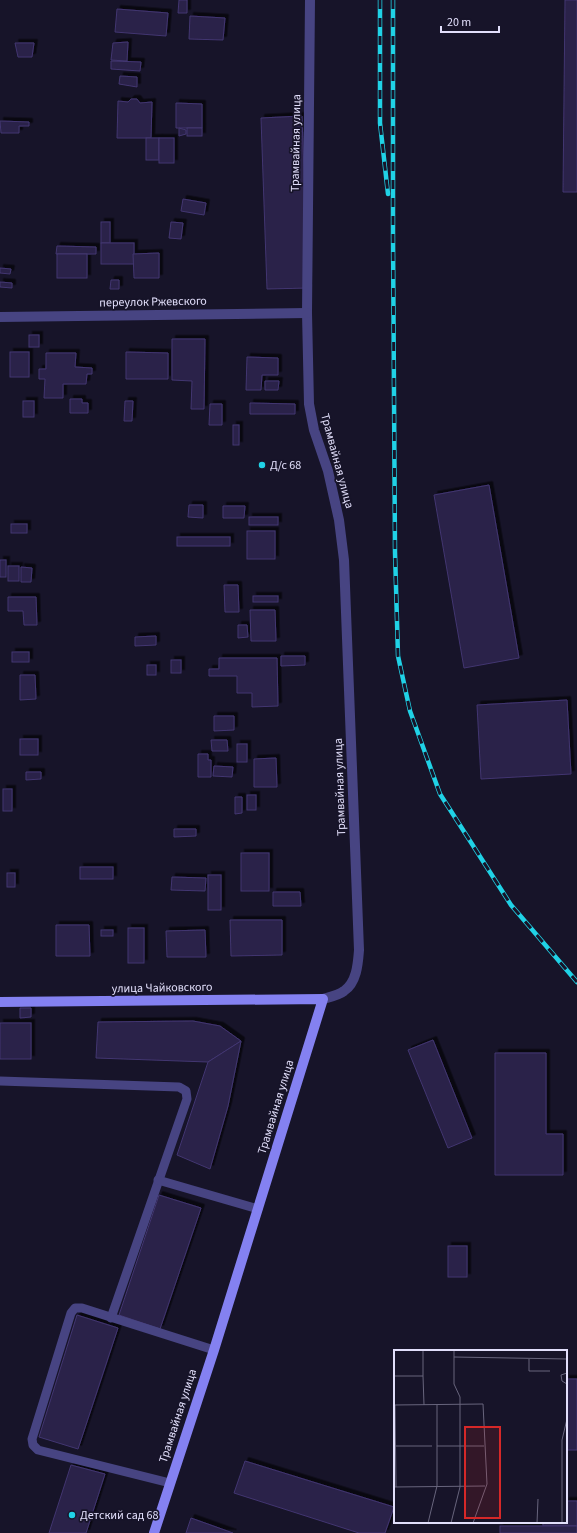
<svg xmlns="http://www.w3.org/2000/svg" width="577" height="1533" font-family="'Source Sans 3',sans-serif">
  <defs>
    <filter id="shadow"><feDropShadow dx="3.5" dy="-3.5" stdDeviation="0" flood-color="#0009"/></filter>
  </defs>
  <rect width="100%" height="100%" fill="#171429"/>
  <g fill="#2a2248" stroke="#423671" filter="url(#shadow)">
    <polygon points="179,0 187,0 187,13 178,13"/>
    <polygon points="565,0 577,0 577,192 563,192"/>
    <polygon points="117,9 168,13 166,36 115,32"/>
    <polygon points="190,16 225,18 223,40 189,39"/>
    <polygon points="128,42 127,61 111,60 113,43"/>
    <polygon points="15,43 34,43 32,57 18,57"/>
    <polygon points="111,61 141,62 140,71 111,69"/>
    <polygon points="120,76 137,77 137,87 119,84"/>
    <polygon points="131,99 137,99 140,103 152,102 151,138 117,138 118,101 128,102"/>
    <polygon points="176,103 202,104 202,128 176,128"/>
    <polygon points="302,116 308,288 267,289 261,118"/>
    <polygon points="0,121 29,122 29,126 19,126 19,133 1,133"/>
    <polygon points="179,128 186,130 186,134 179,136"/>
    <rect x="187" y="128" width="15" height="8"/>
    <rect x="146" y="138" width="13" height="22"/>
    <rect x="159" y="138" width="15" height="25"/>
    <polygon points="183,199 206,203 204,215 181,211"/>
    <rect x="101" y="222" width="9" height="21"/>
    <polygon points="171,222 183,223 181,239 169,238"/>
    <rect x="101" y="243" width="33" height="21"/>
    <polygon points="57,246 96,247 96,254 56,254"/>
    <polygon points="159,253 159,278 134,278 133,254"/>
    <rect x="57" y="254" width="30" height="24"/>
    <polygon points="0,268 11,269 10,274 0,273"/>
    <polygon points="111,280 119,280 119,289 110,289"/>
    <polygon points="0,282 12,283 12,288 0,287"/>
    <rect x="29" y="335" width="10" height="12"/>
    <polygon points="172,339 205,339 204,409 191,409 192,381 172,380"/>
    <rect x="10" y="352" width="19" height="25"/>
    <polygon points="126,352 168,353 168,379 126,379"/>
    <polygon points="46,353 76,353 75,367 92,368 92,374 87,374 86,384 63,384 63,398 44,398 45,379 39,379 39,369 46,369"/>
    <polygon points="247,357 278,358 278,375 262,375 261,390 246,390"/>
    <polygon points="265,381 279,381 278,390 265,390"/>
    <polygon points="70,399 82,399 82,403 88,403 88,413 70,413"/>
    <rect x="23" y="401" width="11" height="16"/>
    <polygon points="125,401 133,401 132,421 124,421"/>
    <polygon points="250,403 295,404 295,414 250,414"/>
    <polygon points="210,404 222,404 222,425 209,425"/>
    <rect x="233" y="425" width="6" height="20"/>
    <polygon points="489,485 519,658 464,668 434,495"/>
    <polygon points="189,505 203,505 203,518 188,517"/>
    <polygon points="223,506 245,506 244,518 223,518"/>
    <rect x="249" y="517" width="29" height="8"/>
    <rect x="11" y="524" width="16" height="9"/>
    <rect x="247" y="531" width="28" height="28"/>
    <rect x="177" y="537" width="53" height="9"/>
    <rect x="0" y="560" width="6" height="17"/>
    <rect x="8" y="566" width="11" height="15"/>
    <polygon points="21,567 32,568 31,582 21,582"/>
    <polygon points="224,585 238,585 239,612 225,612"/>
    <rect x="253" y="596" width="25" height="6"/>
    <polygon points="8,597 36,597 37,625 24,625 23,611 8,611"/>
    <polygon points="250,610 275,610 276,641 251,641"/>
    <polygon points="238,625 247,625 248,637 238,638"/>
    <polygon points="156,636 156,645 135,646 135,637"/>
    <rect x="12" y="652" width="17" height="10"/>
    <polygon points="281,656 305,656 305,665 281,666"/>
    <polygon points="219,658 277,658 278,706 252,707 252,693 237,693 237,676 209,676 209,669 219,669"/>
    <rect x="171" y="660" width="10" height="13"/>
    <rect x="147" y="665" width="9" height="10"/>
    <polygon points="20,675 35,675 36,699 20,700"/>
    <polygon points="567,700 571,774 481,779 477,705"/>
    <polygon points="214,716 234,716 234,730 214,731"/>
    <rect x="20" y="739" width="18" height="16"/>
    <polygon points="211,740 227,740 228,751 212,751"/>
    <rect x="237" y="744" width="10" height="18"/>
    <polygon points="198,754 208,754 208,760 211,760 211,777 198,777"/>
    <polygon points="276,758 277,787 254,787 254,759"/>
    <polygon points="214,766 233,767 232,777 213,776"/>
    <polygon points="26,772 41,772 41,779 26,780"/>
    <rect x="3" y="789" width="9" height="22"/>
    <rect x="247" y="795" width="9" height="15"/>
    <polygon points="235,797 242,797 242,813 235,814"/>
    <polygon points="174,829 196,829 196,836 174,837"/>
    <rect x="241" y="853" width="28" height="38"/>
    <rect x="80" y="867" width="33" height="12"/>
    <rect x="7" y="873" width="8" height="14"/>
    <rect x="208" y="875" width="13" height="35"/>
    <polygon points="172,877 206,878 205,891 171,890"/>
    <polygon points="273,892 300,892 301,906 273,906"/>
    <polygon points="230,920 282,920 282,955 231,956"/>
    <polygon points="56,925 89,925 90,956 56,956"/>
    <rect x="128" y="928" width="16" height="35"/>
    <rect x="101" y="930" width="12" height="6"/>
    <polygon points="205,930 206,957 167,957 166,931"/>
    <polygon points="20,1008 31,1008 31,1017 20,1018"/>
    <polygon points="193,1021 220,1026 241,1041 208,1062 96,1058 98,1022"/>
    <rect x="0" y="1023" width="31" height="36"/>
    <polygon points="433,1040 472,1138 448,1148 408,1050"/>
    <polygon points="241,1041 228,1106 210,1169 177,1155 208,1062"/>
    <polygon points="495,1053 546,1053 546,1134 563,1134 563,1175 495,1175"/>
    <polygon points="159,1195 201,1208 160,1329 119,1315"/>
    <rect x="448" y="1246" width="19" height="31"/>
    <polygon points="77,1315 118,1328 78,1449 39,1437"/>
    <rect x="566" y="1379" width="11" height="71"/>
    <polygon points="245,1461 394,1507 385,1533 359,1533 234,1493"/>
    <polygon points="71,1465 105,1474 86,1533 49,1533"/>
    <polygon points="566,1501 577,1501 577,1526 543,1526 543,1522 566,1522"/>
    <polygon points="191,1518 233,1533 186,1533"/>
    <rect x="500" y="1526" width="77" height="7"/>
  </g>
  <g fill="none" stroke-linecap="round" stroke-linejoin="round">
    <g stroke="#474482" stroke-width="9">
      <polyline points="0,1081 179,1087 186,1091 187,1099 111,1318"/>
      <polyline points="158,1180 258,1209"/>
      <polyline points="170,1483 38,1450 33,1445 32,1439 71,1313 75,1308 82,1308 214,1350"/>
    </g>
    <g stroke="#474482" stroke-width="10">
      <path d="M310,0l-3,313 2,91 5,26 14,41 11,49 5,40 15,390c-1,13 -2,32 -15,41 -5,4 -14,6 -21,8"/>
      <polyline points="0,317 307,313"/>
    </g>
    <polyline stroke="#8481f1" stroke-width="10" points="0,1002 323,999 214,1350 154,1533"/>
    <defs>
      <g id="rail">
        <polyline points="380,0 380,123 388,194"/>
        <polyline points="393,0 393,236 395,552 398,656 410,711 440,794 511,905 577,982"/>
      </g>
    </defs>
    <use href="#rail" stroke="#20d2e6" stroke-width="4.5"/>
    <use href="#rail" stroke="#171429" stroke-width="3" stroke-dasharray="9" stroke-linecap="butt"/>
  </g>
  <g fill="#20d2e6" stroke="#171429" stroke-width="1.5">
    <circle cx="262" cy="465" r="4"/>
    <circle cx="72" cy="1515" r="4"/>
  </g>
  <g text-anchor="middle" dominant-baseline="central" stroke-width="3.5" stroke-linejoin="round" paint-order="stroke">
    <g font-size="12" fill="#e2dffb" stroke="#171429">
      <text transform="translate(296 143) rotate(-89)">Трамвайная улица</text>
      <text transform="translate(153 302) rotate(-1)">переулок Ржевского</text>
      <text transform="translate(337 461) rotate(75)">Трамвайная улица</text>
      <text transform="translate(340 787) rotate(-92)">Трамвайная улица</text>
      <text transform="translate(162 988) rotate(-1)">улица Чайковского</text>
      <text transform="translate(276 1107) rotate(-73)">Трамвайная улица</text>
      <text transform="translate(178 1416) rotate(-72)">Трамвайная улица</text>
    </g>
    <g font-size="12" fill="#e2dffb" stroke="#171429" text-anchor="start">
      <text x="270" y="465">Д/с 68</text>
      <text x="80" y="1515">Детский сад 68</text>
    </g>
  </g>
  <g transform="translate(394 1350)">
    <rect width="173" height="173" fill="#171429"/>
    <path fill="none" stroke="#68657d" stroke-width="1" d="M60,7l113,2M135,9v12h21M173,23l-6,2 1,6 5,3M0,26h29l1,29M29,26v-26M0,55l89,-1 4,80 -14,39M1,55l1,82M0,96h38M43,96h47M0,137l91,-1M34,173l9,-37v-81M57,173l9,-36v-90l-6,-13v-34M143,173l1,-24M168,173v-83l5,-21"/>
    <path fill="#d62828" fill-opacity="0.15" stroke="#d62828" stroke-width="2" d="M71,77h35v91h-35z"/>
    <rect width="173" height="173" fill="none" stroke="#e2dffb" stroke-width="2"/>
  </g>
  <path d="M441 26v6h58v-6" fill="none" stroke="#e2dffb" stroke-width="2"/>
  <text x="447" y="26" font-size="12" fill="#e2dffb" stroke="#171429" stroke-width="3" paint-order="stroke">20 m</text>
</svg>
